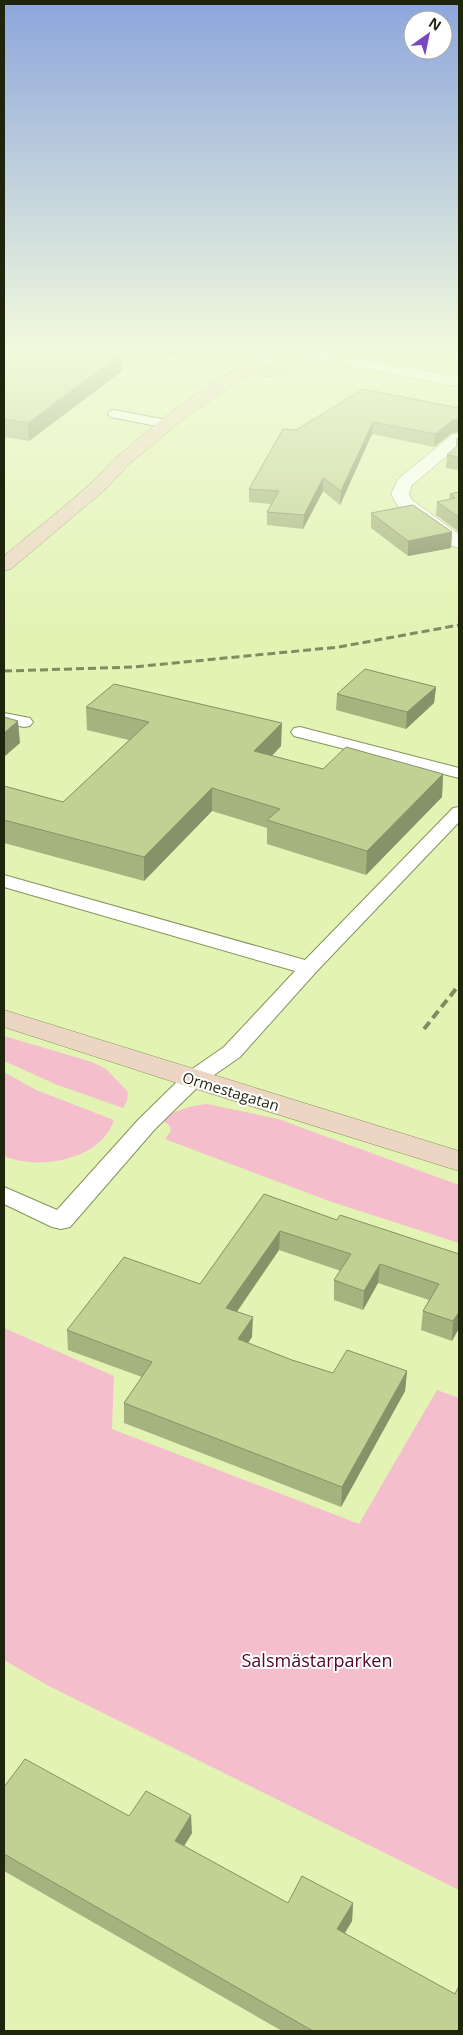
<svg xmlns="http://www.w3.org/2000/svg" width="463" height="2035" font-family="'Open Sans',sans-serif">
  <rect width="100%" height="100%" fill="#e2f3b4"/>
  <g fill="#f4becd">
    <polygon points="4,1036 92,1062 106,1069 128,1092 127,1101 123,1108 55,1084 4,1061"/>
    <path d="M4,1072l32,18 78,30c-13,40 -75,51 -110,36z"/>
    <path d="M207,1104l71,15 181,66v58l-130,-42 -164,-62 6,-8 -1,-5 -8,-6c14,-10 27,-14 45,-16z"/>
    <polygon points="4,1328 114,1376 112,1429 359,1524 437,1390 459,1398 459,1890 47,1685 4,1660"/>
  </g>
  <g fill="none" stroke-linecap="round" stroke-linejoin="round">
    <polygon fill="#7e7191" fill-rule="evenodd" points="147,350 174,352 196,350 174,356"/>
    <defs>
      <g id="lane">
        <polygon points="114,410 167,420 173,424 167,428 110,417 108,414 110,411"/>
        <polygon points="4,713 30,718 33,722 30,726 24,727 4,723"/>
        <polygon points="300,727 459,768 459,778 294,736 291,732 294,728"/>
        <polygon points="459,807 459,822 316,972 240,1057 201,1084 155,1129 70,1227 61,1229 52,1227 4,1204 4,1187 57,1210 139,1119 185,1074 224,1047 295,971 4,887 4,875 305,960 453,808"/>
      </g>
      <g id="street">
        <polygon points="313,350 459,377 459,387 308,358 305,355 308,352"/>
        <polygon points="459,433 459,446 412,485 409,494 412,500 459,534 459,548 452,546 398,507 391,494 398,479 453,434"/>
      </g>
      <g id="secondary">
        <path d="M273,350h21l-3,3 -55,29 -51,36 -57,47 -22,24 -95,80 -7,2v-15c29,-25 60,-48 88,-74 9,-7 15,-17 24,-24 47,-42 99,-82 157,-108z"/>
        <polygon points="309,350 330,350 327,353 276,376 264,376 262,373 264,370"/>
        <polygon points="4,1010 459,1151 459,1171 183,1085 4,1027"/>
      </g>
    </defs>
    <use href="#lane" stroke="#859459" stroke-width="2"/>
    <use href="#street" stroke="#859459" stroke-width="1"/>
    <use href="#secondary" stroke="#859459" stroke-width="1"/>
    <use href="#lane" fill="#fff" fill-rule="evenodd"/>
    <use href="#street" fill="#fff" fill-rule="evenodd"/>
    <use href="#secondary" fill="#ecd6c3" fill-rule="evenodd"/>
    <polyline stroke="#808c60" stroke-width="3" stroke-dasharray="8 4" stroke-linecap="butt" points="4,671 133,667 339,647 459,625"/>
    <polyline stroke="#808c60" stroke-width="4" stroke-dasharray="9 5" stroke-linecap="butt" points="424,1029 459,985"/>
  </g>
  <g fill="#a5b47e">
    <polygon points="4,350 121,354 122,371 29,441 4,437"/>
    <polygon points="459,408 459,432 452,433 434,447 372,434 340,505 323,491 303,529 267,525 267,512 271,504 249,502 249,489 296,430"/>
    <polygon points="459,436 459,470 446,468 447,455 456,447 456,439"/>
    <polygon points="459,492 459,532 436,515 437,502 449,499 450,494"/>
    <polygon points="371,513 452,532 451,548 408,556 371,528"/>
    <polygon points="436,687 434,703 406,729 336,710 337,694"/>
    <polygon points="86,707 281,746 272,756 323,769 443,774 442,797 366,875 267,844 267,828 212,811 144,881 4,843 4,786 63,802 129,740 87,730"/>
    <polygon points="264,1194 337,1220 459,1254 459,1328 452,1341 421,1330 423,1311 429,1300 378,1283 363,1310 334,1300 334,1280 341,1271 279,1250 237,1312 252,1337 248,1343 292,1360 333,1373 407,1371 405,1391 341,1507 124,1423 124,1403 142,1377 68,1350 67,1330 200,1284"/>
    <polygon points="4,1787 129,1816 192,1833 184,1846 288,1903 353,1903 352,1921 345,1933 459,2031 282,2031 4,1871"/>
  </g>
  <g fill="#869267">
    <polygon points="121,354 122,371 29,441 28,423"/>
    <polygon points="459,419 459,432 452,433 434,447 435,434 453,420"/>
    <polygon points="373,422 372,434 340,505 341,491"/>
    <polygon points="323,478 323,491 303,529 304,515"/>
    <polygon points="452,532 451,548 408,556 408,541"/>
    <polygon points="436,687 434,703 406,729 407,712"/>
    <polygon points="18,721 20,743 4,757 4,733"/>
    <polygon points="282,723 281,746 254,774 254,751"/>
    <polygon points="443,774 442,797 366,875 367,851"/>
    <polygon points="212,788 212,811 144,881 144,857"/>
    <polygon points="280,1231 279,1250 226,1327 226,1308"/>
    <polygon points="380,1264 378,1283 363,1310 364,1291"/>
    <polygon points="459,1312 459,1328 452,1341 453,1321"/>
    <polygon points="253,1317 252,1337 238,1358 238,1339"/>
    <polygon points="407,1371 405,1391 341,1507 342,1487"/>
    <polygon points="191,1815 192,1833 176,1859 175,1841"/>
    <polygon points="353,1903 352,1921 336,1947 337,1929"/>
  </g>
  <g fill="#c0d193" stroke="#869267">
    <polygon points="4,350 108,350 121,354 28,423 4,419"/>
    <polygon points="363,389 459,408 459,419 453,420 435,434 373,422 341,491 323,478 304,515 267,512 279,491 249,489 283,429 296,430"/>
    <polygon points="459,444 459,457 447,455"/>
    <polygon points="459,492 459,517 437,502 455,498 450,494"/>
    <polygon points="413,505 452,532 408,541 371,513"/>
    <polygon points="365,669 436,687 407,712 337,694"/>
    <polygon points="114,684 282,723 254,751 323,769 346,747 443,774 367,851 267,820 280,809 212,788 144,857 4,820 4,786 63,802 149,722 86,707"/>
    <polygon points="4,717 18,721 4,733"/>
    <polygon points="264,1194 337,1220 340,1215 459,1254 459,1312 453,1321 423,1311 439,1284 380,1264 364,1291 334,1280 351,1254 280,1231 226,1308 253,1317 238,1339 292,1360 333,1373 347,1350 407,1371 342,1487 124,1403 152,1362 67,1330 124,1257 200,1284"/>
    <polygon points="25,1759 129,1816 146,1791 191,1815 175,1841 288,1903 302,1876 353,1903 337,1929 455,1994 459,1986 459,2031 313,2031 4,1854 4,1787"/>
  </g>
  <linearGradient id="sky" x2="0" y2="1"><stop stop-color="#8da6dc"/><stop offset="0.55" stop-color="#f2fadd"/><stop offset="1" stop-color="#f2fadd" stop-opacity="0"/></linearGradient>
  <rect width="463" height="635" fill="url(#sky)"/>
  <g text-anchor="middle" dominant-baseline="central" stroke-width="4" stroke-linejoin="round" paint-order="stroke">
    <g font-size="15" fill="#1f250c" stroke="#fff">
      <text transform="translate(231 1091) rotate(17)">Ormestagatan</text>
    </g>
    <g font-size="18" fill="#530429" stroke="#fff">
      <text x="317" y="1660">Salsmästarparken</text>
    </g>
  </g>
  <rect width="463" height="2035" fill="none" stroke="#1f250c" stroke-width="10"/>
  <g transform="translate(428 35) rotate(33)"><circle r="24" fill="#ffffff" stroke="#a5a89e"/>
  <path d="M0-4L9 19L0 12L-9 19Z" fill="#7c48c0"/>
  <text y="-8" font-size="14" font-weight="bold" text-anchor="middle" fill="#1f250c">N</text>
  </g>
</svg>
